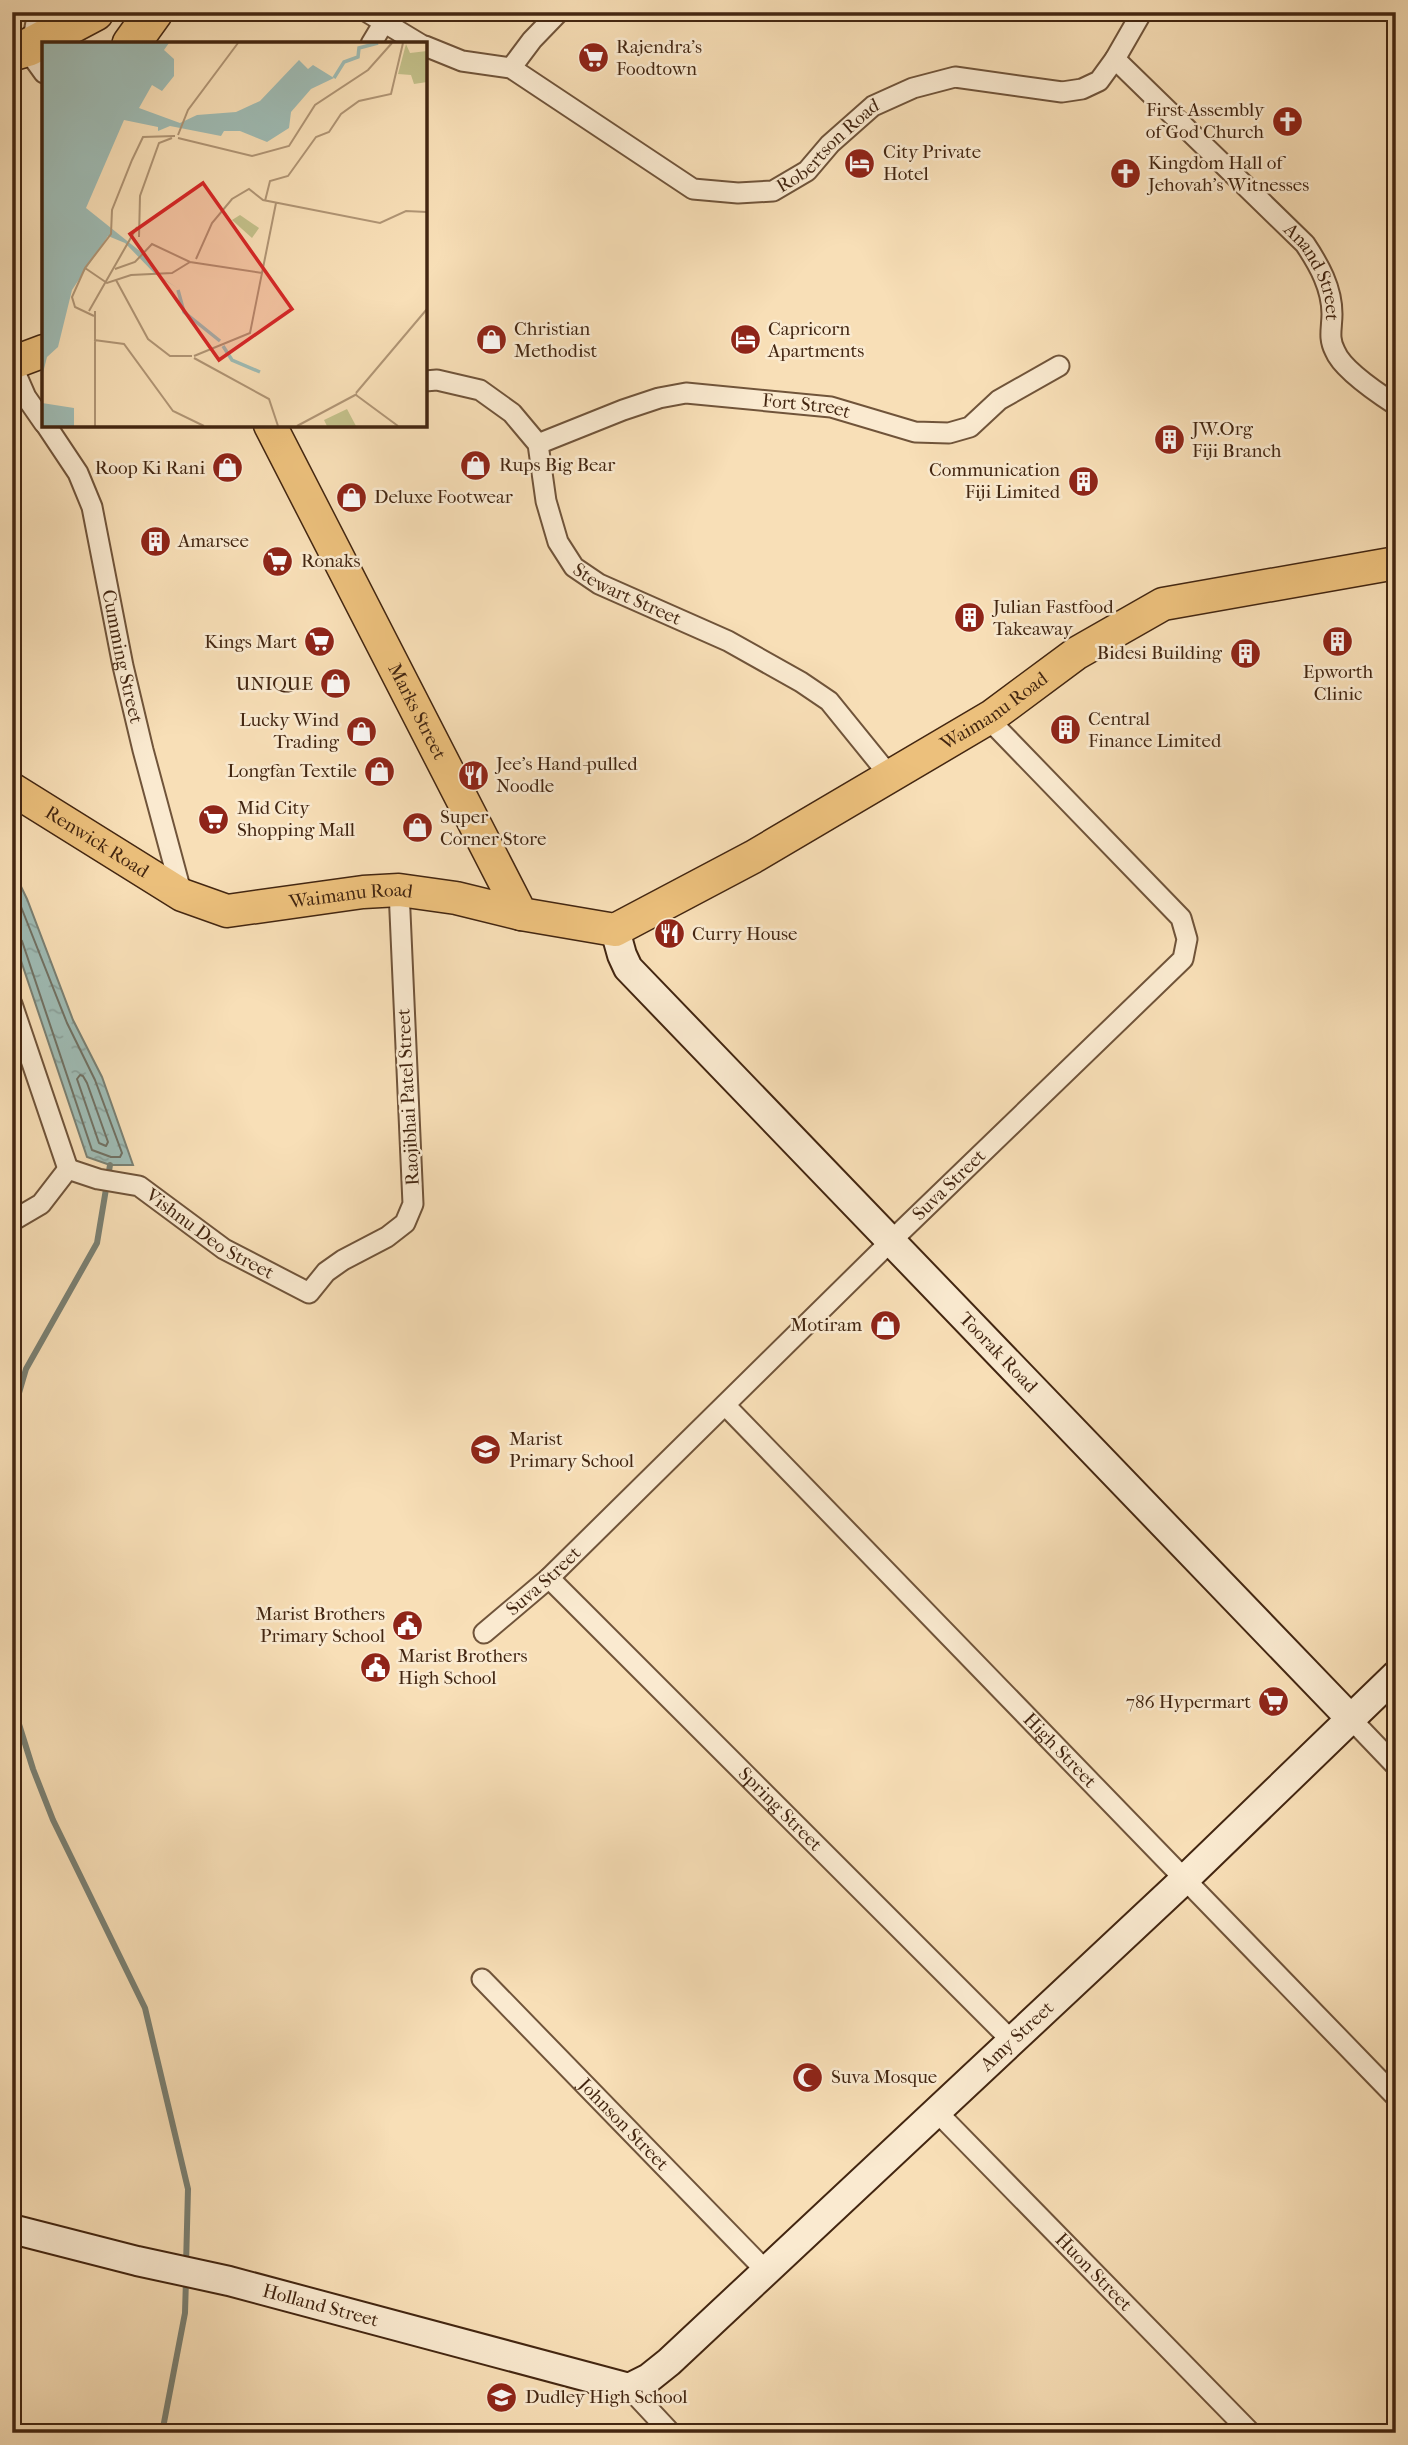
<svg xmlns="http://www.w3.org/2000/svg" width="1408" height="2445" font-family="'IM FELL French Canon',serif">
  <defs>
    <pattern id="water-ripples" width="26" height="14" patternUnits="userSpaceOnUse" patternTransform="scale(1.75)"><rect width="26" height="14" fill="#9fbcb5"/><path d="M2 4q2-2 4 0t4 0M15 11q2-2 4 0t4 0" fill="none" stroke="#8aa19b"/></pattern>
  </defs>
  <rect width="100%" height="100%" fill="#f8dfb7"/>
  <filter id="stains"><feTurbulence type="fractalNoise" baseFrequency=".00286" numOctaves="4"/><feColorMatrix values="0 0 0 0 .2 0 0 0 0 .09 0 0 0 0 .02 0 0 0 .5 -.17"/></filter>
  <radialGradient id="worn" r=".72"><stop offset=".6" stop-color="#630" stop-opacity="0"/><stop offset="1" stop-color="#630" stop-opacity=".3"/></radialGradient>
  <polygon fill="url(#water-ripples)" stroke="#7a8073" stroke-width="2" points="12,868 27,899 73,1020 102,1077 133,1165 110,1165 87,1157 12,934"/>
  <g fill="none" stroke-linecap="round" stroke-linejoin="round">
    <g stroke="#717163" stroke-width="2">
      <polyline points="12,884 67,1023 95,1080 122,1153 120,1157 111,1157 92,1150 22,941 18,937 12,936"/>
      <polygon points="80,1075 83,1076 87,1083 108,1142 106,1146 99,1143 77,1079"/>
    </g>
    <g stroke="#7a8073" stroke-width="6">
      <polyline points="12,1417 26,1369 97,1243 110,1165"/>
      <polyline points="12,1702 33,1769 53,1820 145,2008 188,2189 186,2265"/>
      <polyline points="162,2433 185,2313 186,2279"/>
    </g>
    <defs>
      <g id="street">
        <polyline points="367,12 420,44"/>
        <polyline points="32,43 38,12"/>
        <polyline points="371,44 383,24"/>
        <path id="s1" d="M425,46l37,15 49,7 182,121 45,4 35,-2 34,-20 23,-27 43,-38 40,-18 42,-11 107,15 20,-3 17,-8 16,-22 27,-47"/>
        <polyline points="26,48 44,73"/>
        <path id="s2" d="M1115,59l190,185c14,21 27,44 27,70 0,14 -4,24 3,37 7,18 44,43 61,54"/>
        <polyline points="511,68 532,40 559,12"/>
        <polyline points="12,365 26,397 44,423"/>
        <path id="s3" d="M425,381l12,-1 43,10 32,23 26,31 8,57 12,41 16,25 25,17 129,57 73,41 28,19 60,74"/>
        <path id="s4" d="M46,425l32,48 14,34 31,159 20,84 39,145"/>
        <path id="s5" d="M538,444l85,-34 36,-12 27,-5 145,14 84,25 34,1 21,-6 29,-27 60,-34"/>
        <polyline points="12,1004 68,1169"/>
        <path id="s6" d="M68,1169l30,10 41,7 85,63 85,44 17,-21 17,-12 44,-23 18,-14 8,-19 -14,-314"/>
        <polyline points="12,1221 41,1204 68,1169"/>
        <path id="s7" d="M725,1405l671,692"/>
        <path id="s8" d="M549,1578l462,462"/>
        <path id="s9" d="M484,1633l65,-55 341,-336 293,-283 4,-20 -6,-21 -183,-189 -6,-13"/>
        <polyline points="1351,1719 1396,1766"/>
        <path id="s10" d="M482,1979l284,292"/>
        <path id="s11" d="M937,2112l314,321"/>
        <polyline points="629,2388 671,2433"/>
      </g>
      <g id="secondary">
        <path id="s12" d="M615,930l7,25 6,13 723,751"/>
        <path id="s13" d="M12,2229l125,32 92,20 400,107 20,-10 20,-16 516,-483 211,-204"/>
      </g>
      <g id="primary">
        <polyline points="12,363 44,351"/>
        <path id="s14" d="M270,425l251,489 94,16 138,-73 239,-141 85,-63 86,-49 233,-41"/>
        <path id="s15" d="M12,789l170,106 45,16 136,-19 36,-2 57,8 65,16"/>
      </g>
      <g id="highway">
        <polyline points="131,44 154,12"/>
        <polyline points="12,52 29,47 95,12"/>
      </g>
    </defs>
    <use href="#street" stroke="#70543a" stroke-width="23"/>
    <use href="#secondary" stroke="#432611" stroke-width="32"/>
    <use href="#primary" stroke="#432611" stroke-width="35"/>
    <use href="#highway" stroke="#432611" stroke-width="40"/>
    <use href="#street" stroke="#faead0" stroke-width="19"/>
    <use href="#secondary" stroke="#faead0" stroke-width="28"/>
    <use href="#primary" stroke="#ecc07c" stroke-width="32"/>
    <use href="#highway" stroke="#ecc07c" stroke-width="37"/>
  </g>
  <defs>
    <symbol id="supermarket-disc" viewBox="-11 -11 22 22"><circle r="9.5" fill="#8f2418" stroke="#faead0"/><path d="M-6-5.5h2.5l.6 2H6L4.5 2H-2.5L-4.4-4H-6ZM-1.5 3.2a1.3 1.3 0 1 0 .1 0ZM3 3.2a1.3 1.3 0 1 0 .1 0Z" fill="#fff"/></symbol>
    <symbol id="church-disc" viewBox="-11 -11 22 22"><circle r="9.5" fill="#8f2418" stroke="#faead0"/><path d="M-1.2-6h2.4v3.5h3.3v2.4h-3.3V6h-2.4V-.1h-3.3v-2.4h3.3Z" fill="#fff"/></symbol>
    <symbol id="hotel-disc" viewBox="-11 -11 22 22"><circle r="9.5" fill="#8f2418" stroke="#faead0"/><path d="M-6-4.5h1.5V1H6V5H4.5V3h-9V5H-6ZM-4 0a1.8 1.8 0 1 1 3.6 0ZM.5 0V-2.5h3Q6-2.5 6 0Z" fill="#fff"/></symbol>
    <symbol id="shop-disc" viewBox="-11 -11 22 22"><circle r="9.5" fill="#8f2418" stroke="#faead0"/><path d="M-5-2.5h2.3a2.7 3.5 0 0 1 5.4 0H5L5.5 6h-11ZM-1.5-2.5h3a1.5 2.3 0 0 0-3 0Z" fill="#fff"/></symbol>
    <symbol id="building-disc" viewBox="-11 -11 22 22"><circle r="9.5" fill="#8f2418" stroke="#faead0"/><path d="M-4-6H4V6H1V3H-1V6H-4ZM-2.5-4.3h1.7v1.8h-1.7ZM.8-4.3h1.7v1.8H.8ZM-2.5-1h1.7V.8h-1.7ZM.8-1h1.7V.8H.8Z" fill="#fff"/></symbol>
    <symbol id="restaurant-disc" viewBox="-11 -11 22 22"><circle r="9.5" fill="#8f2418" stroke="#faead0"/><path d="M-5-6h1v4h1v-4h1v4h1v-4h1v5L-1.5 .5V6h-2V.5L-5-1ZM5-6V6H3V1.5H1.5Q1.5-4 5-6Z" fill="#fff"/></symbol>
    <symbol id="school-disc" viewBox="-11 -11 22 22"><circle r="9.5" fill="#8f2418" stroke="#faead0"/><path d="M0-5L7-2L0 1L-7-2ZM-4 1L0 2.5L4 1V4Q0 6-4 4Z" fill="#fff"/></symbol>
    <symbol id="civic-disc" viewBox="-11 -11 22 22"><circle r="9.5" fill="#8f2418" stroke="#faead0"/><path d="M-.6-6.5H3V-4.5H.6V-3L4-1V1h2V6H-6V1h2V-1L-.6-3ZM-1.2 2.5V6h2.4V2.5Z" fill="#fff"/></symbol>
    <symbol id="mosque-disc" viewBox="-11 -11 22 22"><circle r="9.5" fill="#8f2418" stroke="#faead0"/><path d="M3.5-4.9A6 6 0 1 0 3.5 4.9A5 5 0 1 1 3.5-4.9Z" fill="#fff"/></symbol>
  </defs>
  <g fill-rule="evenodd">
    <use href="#supermarket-disc" x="576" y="40" width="35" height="35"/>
    <use href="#church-disc" x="1270" y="104" width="35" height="35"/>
    <use href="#hotel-disc" x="842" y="146" width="35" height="35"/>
    <use href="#church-disc" x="1108" y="156" width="35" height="35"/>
    <use href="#shop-disc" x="474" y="322" width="35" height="35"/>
    <use href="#hotel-disc" x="728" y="322" width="35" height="35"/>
    <use href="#building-disc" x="1152" y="422" width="35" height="35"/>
    <use href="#shop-disc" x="458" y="448" width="35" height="35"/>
    <use href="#shop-disc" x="210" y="450" width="35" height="35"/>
    <use href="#building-disc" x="1066" y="464" width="35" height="35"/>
    <use href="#shop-disc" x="334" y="480" width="35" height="35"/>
    <use href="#building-disc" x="138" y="524" width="35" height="35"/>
    <use href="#supermarket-disc" x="260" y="544" width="35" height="35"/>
    <use href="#building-disc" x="952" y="600" width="35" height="35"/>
    <use href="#building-disc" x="1320" y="624" width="35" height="35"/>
    <use href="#supermarket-disc" x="302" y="624" width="35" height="35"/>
    <use href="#building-disc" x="1228" y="636" width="35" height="35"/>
    <use href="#shop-disc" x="318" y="666" width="35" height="35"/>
    <use href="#building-disc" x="1048" y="712" width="35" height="35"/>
    <use href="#shop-disc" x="344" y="714" width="35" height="35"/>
    <use href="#shop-disc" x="362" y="754" width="35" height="35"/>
    <use href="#restaurant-disc" x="456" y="758" width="35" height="35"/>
    <use href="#supermarket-disc" x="196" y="802" width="35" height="35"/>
    <use href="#shop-disc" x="400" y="810" width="35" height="35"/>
    <use href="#restaurant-disc" x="652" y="916" width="35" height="35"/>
    <use href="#shop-disc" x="868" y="1308" width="35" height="35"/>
    <use href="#school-disc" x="468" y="1432" width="35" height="35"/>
    <use href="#civic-disc" x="390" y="1608" width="35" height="35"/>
    <use href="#civic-disc" x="358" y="1650" width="35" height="35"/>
    <use href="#supermarket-disc" x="1256" y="1684" width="35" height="35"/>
    <use href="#mosque-disc" x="790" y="2060" width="35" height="35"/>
    <use href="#school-disc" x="484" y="2380" width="35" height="35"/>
  </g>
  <g text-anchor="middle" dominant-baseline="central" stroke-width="5" stroke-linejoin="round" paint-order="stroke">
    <g font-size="19" fill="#432611" stroke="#faead0" text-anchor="start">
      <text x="616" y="47">Rajendra's<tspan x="616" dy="22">Foodtown</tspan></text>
      <text x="1264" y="110" text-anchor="end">First Assembly<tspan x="1264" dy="22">of God Church</tspan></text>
      <text x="883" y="152">City Private<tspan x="883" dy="22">Hotel</tspan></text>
      <text x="1148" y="163">Kingdom Hall of<tspan x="1148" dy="22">Jehovah's Witnesses</tspan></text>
      <text x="514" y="329">Christian<tspan x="514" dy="22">Methodist</tspan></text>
      <text x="768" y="329">Capricorn<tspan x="768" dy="22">Apartments</tspan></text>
      <text x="1192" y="429">JW.Org<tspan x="1192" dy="22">Fiji Branch</tspan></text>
      <text x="499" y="465">Rups Big Bear</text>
      <text x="205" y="468" text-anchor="end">Roop Ki Rani</text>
      <text x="1060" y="470" text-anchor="end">Communication<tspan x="1060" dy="22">Fiji Limited</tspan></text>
      <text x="374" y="497">Deluxe Footwear</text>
      <text x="178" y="541">Amarsee</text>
      <text x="301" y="561">Ronaks</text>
      <text x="993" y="607">Julian Fastfood<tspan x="993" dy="22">Takeaway</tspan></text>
      <text x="297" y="642" text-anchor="end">Kings Mart</text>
      <text x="1222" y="653" text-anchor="end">Bidesi Building</text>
      <text x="1338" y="672" text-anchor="middle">Epworth<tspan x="1338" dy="22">Clinic</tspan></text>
      <text x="313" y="684" text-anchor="end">UNIQUE</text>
      <text x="1088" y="719">Central<tspan x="1088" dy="22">Finance Limited</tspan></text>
      <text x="339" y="720" text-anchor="end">Lucky Wind<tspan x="339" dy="22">Trading</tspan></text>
      <text x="496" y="764">Jee’s Hand-pulled<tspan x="496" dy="22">Noodle</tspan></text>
      <text x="357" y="771" text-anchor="end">Longfan Textile</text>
      <text x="237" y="808">Mid City<tspan x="237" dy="22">Shopping Mall</tspan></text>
      <text x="440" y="817">Super<tspan x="440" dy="22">Corner Store</tspan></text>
      <text x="692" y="934">Curry House</text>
      <text x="862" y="1325" text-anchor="end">Motiram</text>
      <text x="509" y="1439">Marist<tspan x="509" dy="22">Primary School</tspan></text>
      <text x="385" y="1614" text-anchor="end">Marist Brothers<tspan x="385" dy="22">Primary School</tspan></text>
      <text x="398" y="1656">Marist Brothers<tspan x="398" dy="22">High School</tspan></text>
      <text x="1251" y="1702" text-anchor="end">786 Hypermart</text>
      <text x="831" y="2077">Suva Mosque</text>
      <text x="525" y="2397">Dudley High School</text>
    </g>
    <g font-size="19" fill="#432611" stroke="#faead0">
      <text stroke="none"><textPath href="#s1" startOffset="460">Robertson Road</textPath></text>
      <text stroke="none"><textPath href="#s2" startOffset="294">Anand Street</textPath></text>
      <text stroke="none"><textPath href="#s5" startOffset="278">Fort Street</textPath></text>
      <text stroke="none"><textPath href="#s3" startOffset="326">Stewart Street</textPath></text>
      <text stroke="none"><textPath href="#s4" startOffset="247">Cumming Street</textPath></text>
      <text stroke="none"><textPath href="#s14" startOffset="1083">Waimanu Road</textPath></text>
      <text stroke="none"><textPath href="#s14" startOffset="322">Marks Street</textPath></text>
      <text stroke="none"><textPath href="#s15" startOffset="100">Renwick Road</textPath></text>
      <text stroke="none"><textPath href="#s15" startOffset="373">Waimanu Road</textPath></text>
      <text transform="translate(408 1097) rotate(-93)">Raojibhai Patel Street</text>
      <text stroke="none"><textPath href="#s9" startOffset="646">Suva Street</textPath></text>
      <text stroke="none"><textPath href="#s6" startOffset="159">Vishnu Deo Street</textPath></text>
      <text stroke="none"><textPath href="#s12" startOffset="574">Toorak Road</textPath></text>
      <text stroke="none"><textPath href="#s9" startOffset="79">Suva Street</textPath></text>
      <text stroke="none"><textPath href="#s7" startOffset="481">High Street</textPath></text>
      <text stroke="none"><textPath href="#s8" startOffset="327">Spring Street</textPath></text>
      <text stroke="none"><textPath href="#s13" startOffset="1162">Amy Street</textPath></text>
      <text stroke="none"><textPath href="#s10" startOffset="203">Johnson Street</textPath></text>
      <text stroke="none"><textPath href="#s11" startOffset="224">Huon Street</textPath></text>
      <text stroke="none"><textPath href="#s13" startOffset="318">Holland Street</textPath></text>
    </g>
  </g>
  <g transform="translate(42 42)">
    <rect width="385" height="385" fill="#f8dfb7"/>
    <path d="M364,2l4,9 17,-2v31l-13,2 -3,-9 -13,-1zM305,367l9,17h-29l-3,-6z" fill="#c3c08a"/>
    <path d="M198,173l19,13 -7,10 -20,-18z" fill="#c3c08a"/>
    <path d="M0,1h127l-5,7 10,9v17l-12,15 -10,-6 -13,23 41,15 17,-8 39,-3 24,-11 39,-41 9,9 5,-4 21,13 -23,11 -20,23 -2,16 -22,14 -27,-11h-16l-3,5 -51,-10 -12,5v-4l-34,-7 -38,88 55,44 15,22 23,15 -24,-15 -30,-31 -17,-7 -36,54 -14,57 -11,10 -5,20zM0,361l32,5v18h-32z" fill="#9fbcb5"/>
    <path fill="none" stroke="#9fbcb5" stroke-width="3.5" d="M292,36l10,-16 14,-5 1,-9 19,-5M136,248l6,22 36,29M181,304l9,14 28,12"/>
    <path fill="none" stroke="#b09575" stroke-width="2" d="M136,93l10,-25 50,-67M136,96l74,18 37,-10 26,-41 53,-35 24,-27M223,159l5,-20 18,-5 28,-39 13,-5 12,-18 18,-13 32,-7 12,-51M97,195l1,-41 19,-53 13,-5M154,217l16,-36 20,-24 17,-10 14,11 117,23 26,-12 21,1M43,226l22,15 24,-8 41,-2 18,-11M73,227l20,-7 17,-18 38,18 72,11M74,238l32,59 22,17h22M47,269l48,-84M52,274l-19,-9 -3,-10 13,-29 26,-34 1,-24 20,-50 11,-23 32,-1M52,298l30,4 49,67 31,15M152,314l56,-23 26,-130M152,316l75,41 9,27M314,351l71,-84M314,353l42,31M53,384v-115M255,384l60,-32"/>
    <path fill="#d62828" fill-opacity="0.15" stroke="#d62828" stroke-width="3.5" d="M161,141l89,126 -73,51 -89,-126z"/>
    <rect width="385" height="385" fill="none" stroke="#432611" stroke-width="3.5"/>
  </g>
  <rect width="1408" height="2445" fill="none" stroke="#f8dfb7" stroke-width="42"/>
  <rect x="14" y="14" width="1380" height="2417" fill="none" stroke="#432611" stroke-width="3.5"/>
  <rect x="21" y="21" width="1366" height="2403" fill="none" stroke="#432611" stroke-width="2"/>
  <rect width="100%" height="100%" filter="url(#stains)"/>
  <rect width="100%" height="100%" fill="url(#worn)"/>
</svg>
